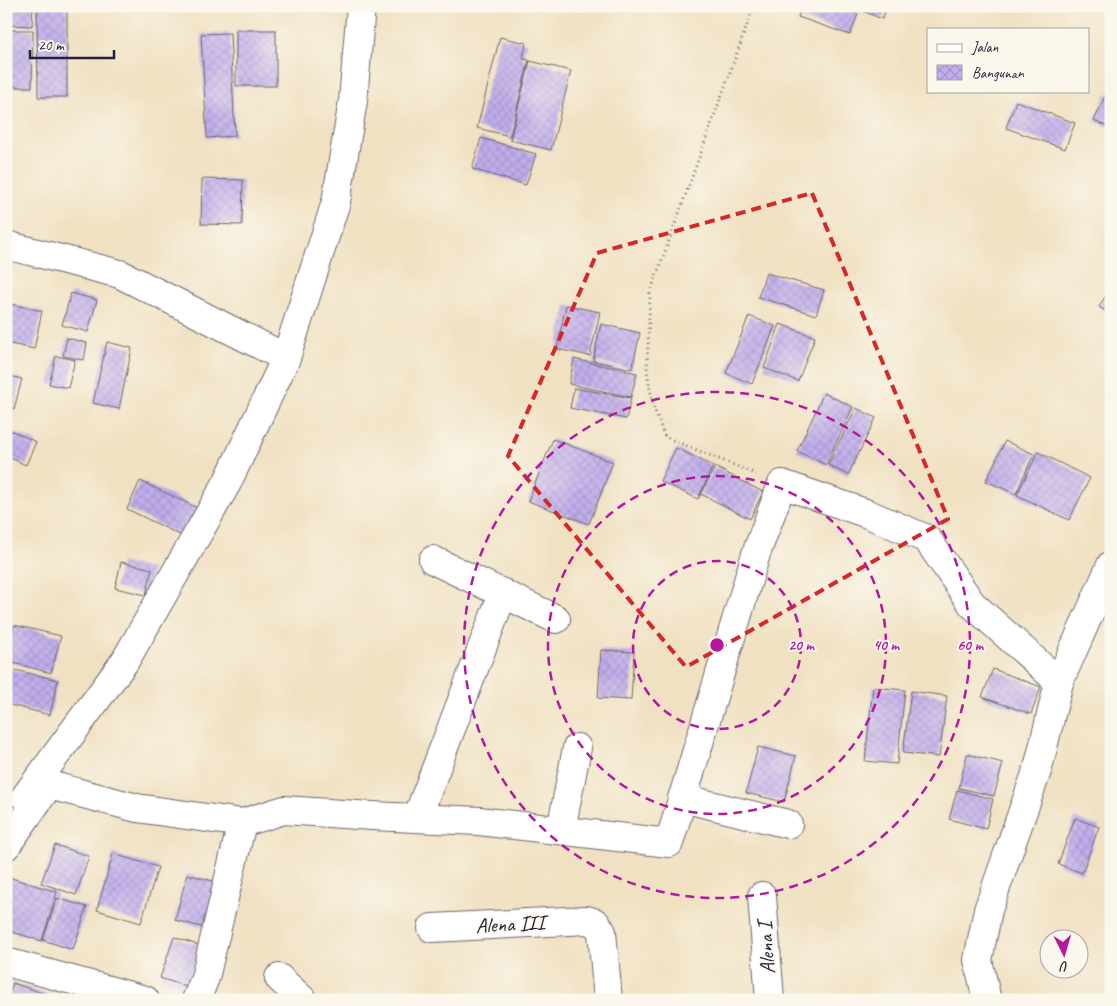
<svg xmlns="http://www.w3.org/2000/svg" width="1117" height="1006" font-family="Caveat,sans-serif">
  <defs>
    <pattern id="building-cross-hatch" width="8" height="8" patternUnits="userSpaceOnUse" patternTransform="scale(1.25)"><rect width="8" height="8" fill="#c1aeec"/><path d="M0 0l8 8M0 8l8-8" fill="none" stroke="#a695cb"/></pattern>
  </defs>
  <rect width="100%" height="100%" fill="#fbf7ec"/>
  <filter id="ink" filterUnits="userSpaceOnUse"><feTurbulence type="fractalNoise" baseFrequency=".02" numOctaves="2"/><feDisplacementMap in="SourceGraphic" scale="10" xChannelSelector="R" yChannelSelector="G"/><feConvolveMatrix kernelMatrix="1 2 1 2 8 2 1 2 1" color-interpolation-filters="sRGB"/></filter>
  <filter id="wash" filterUnits="userSpaceOnUse"><feTurbulence type="fractalNoise" baseFrequency=".0096" numOctaves="4" result="noise"/><feDisplacementMap in="SourceGraphic" scale="20" xChannelSelector="R" yChannelSelector="G"/><feGaussianBlur stdDeviation="1.12" result="paint"/><feColorMatrix in="noise" values="0 0 0 0 0 0 0 0 0 0 0 0 0 0 0 0 0 1.4 0 .05"/><feComposite in="paint" operator="in"/></filter>
  <g filter="url(#wash)">
    <rect width="100%" height="100%" fill="#f0e1c2"/>
    <g id="blocks">
      <g fill="url(#building-cross-hatch)">
        <polygon points="6,6 33,6 32,26 6,25"/>
        <polygon points="37,6 67,6 67,97 38,97"/>
        <polygon points="802,6 837,6 858,14 850,35 798,17"/>
        <polygon points="847,6 862,6 860,12"/>
        <polygon points="865,6 888,6 882,19 863,11"/>
        <polygon points="6,30 33,30 32,87 6,87"/>
        <rect x="236" y="30" width="40" height="56"/>
        <polygon points="230,33 235,136 207,138 201,34"/>
        <polygon points="500,37 526,43 523,59 529,60 510,136 477,128"/>
        <polygon points="530,61 571,71 551,150 510,140"/>
        <polygon points="1106,94 1111,96 1111,128 1094,121"/>
        <polygon points="1016,101 1075,123 1065,149 1006,128"/>
        <polygon points="481,138 536,154 526,185 472,169"/>
        <polygon points="202,179 243,180 242,225 201,224"/>
        <polygon points="766,273 824,290 816,315 758,297"/>
        <polygon points="1111,287 1111,314 1099,307"/>
        <polygon points="71,293 97,300 88,332 62,325"/>
        <polygon points="6,303 42,311 34,349 6,343"/>
        <polygon points="566,305 600,312 590,356 557,349"/>
        <polygon points="749,316 775,326 752,384 726,373"/>
        <polygon points="601,324 640,333 632,369 593,361"/>
        <polygon points="780,324 815,337 798,381 764,368"/>
        <polygon points="67,338 87,343 84,360 63,356"/>
        <polygon points="107,342 132,348 119,409 93,403"/>
        <polygon points="56,356 75,360 68,388 49,384"/>
        <polygon points="574,359 637,373 631,397 569,384"/>
        <polygon points="6,375 22,379 14,409 6,407"/>
        <polygon points="574,388 631,398 626,419 570,408"/>
        <polygon points="824,393 853,407 826,465 797,451"/>
        <polygon points="856,408 876,418 848,475 828,465"/>
        <polygon points="6,428 36,442 26,465 6,456"/>
        <polygon points="553,439 613,462 589,524 528,501"/>
        <polygon points="1005,441 1034,454 1016,494 986,481"/>
        <polygon points="676,448 713,466 698,499 660,481"/>
        <polygon points="1038,452 1090,478 1069,520 1017,495"/>
        <polygon points="715,467 763,492 750,519 701,494"/>
        <polygon points="140,481 200,509 186,538 127,509"/>
        <polygon points="121,562 152,569 146,595 115,588"/>
        <polygon points="14,625 61,636 51,673 6,661"/>
        <polygon points="601,650 634,652 631,700 598,698"/>
        <polygon points="6,668 58,680 50,715 6,704"/>
        <polygon points="993,669 1041,687 1031,714 982,697"/>
        <polygon points="873,687 905,690 897,764 865,761"/>
        <polygon points="911,691 947,696 939,757 903,753"/>
        <polygon points="758,747 796,756 784,802 746,793"/>
        <polygon points="967,754 1003,763 994,796 959,788"/>
        <polygon points="957,790 993,799 986,829 949,819"/>
        <polygon points="1075,818 1099,827 1082,873 1058,864"/>
        <polygon points="55,845 89,856 76,895 41,883"/>
        <polygon points="113,854 158,867 141,923 97,910"/>
        <polygon points="187,874 220,883 209,929 175,920"/>
        <polygon points="8,877 57,892 42,941 6,930"/>
        <polygon points="57,898 87,907 73,950 43,940"/>
        <polygon points="174,937 201,946 187,987 160,978"/>
        <polygon points="13,983 49,995 47,1000 7,1000"/>
      </g>
    </g>
  </g>
  <g filter="url(#ink)">
    <use href="#blocks" fill-opacity="0" stroke="#6a656a" stroke-width="1"/>
    <g fill="none" stroke-linecap="round" stroke-linejoin="round">
      <defs>
        <g id="minor">
          <polyline points="6,245 120,274 286,358"/>
          <polyline points="433,560 556,619"/>
          <polyline points="25,797 125,661 227,483 286,358 336,202 353,101 361,6"/>
          <polyline points="682,798 788,824"/>
          <polyline points="417,818 503,593"/>
          <polyline points="561,830 577,748"/>
          <polyline points="6,846 49,785 137,808 242,823 284,810 372,816 479,821 669,843 756,554 782,484 868,514 927,539 972,604 1059,682"/>
          <polyline points="762,896 770,1000"/>
          <polyline points="432,928 587,920 596,923 602,932 608,1000"/>
          <polyline points="6,962 145,1000"/>
          <polyline points="279,978 303,1000"/>
          <polyline points="196,1000 205,978 242,823"/>
          <polyline points="987,1000 978,960 988,910 1038,768 1059,682 1111,565"/>
        </g>
      </defs>
      <use href="#minor" stroke="#6a656a" stroke-width="30"/>
      <polyline stroke="#6a656a" stroke-width="3" stroke-dasharray="1 4" stroke-linecap="butt" points="754,6 650,293 647,370 653,406 665,437 756,474"/>
      <use href="#minor" stroke="#fff" stroke-width="28"/>
    </g>
  </g>
  <path fill="none" stroke="#d62828" stroke-width="4" stroke-dasharray="10 6" stroke-linejoin="round" d="M812,193l136,326 -262,148 -178,-211 89,-203z"/>
  <g fill="none" stroke="#b5179e" stroke-width="2.5" stroke-dasharray="9 6">
    <circle cx="717" cy="645" r="84"/>
    <circle cx="717" cy="645" r="169"/>
    <circle cx="717" cy="645" r="253"/>
  </g>
  <g text-anchor="middle" dominant-baseline="central" stroke-width="4" stroke-linejoin="round" paint-order="stroke">
    <g font-size="21" fill="#22223b" stroke="#fbf7ec">
      <text transform="translate(510 924) rotate(-3)">Alena III</text>
      <text transform="translate(766 948) rotate(-94)">Alena I</text>
    </g>
  </g>
  <circle cx="717" cy="645" r="8" fill="#b5179e" stroke="#fbf7ec" stroke-width="2.5"/>
  <g font-size="15" text-anchor="middle" font-weight="bold" fill="#b5179e" stroke="#fbf7ec" stroke-width="4" stroke-linejoin="round" paint-order="stroke">
    <text x="801" y="650">20 m</text>
    <text x="886" y="650">40 m</text>
    <text x="970" y="650">60 m</text>
  </g>
  <rect width="1117" height="1006" fill="none" stroke="#fbf7ec" stroke-width="25"/>
  <rect x="927" y="28" width="162" height="65" fill="#fbf7ec" stroke="#a4a2a5"/>
  <rect x="937" y="44" width="25" height="8" fill="#ffffff" stroke="#a4a2a5"/>
  <text x="972" y="52" font-size="15" fill="#22223b">Jalan</text>
  <rect x="937" y="65" width="25" height="15" fill="url(#building-cross-hatch)" stroke="#a4a2a5"/>
  <text x="972" y="78" font-size="15" fill="#22223b">Bangunan</text>
  <g transform="translate(1064 954) rotate(175)"><circle r="24" fill="#fbf7ec" stroke="#a4a2a5"/>
  <path d="M0-4L9 19L0 12L-9 19Z" fill="#b5179e"/>
  <text y="-8" font-size="14" font-weight="bold" text-anchor="middle" fill="#22223b">U</text>
  </g>
  <path d="M30 50v8h84v-8" fill="none" stroke="#22223b" stroke-width="2.5"/>
  <text x="38" y="50" font-size="15" fill="#22223b" stroke="#fbf7ec" stroke-width="4" paint-order="stroke">20 m</text>
</svg>
